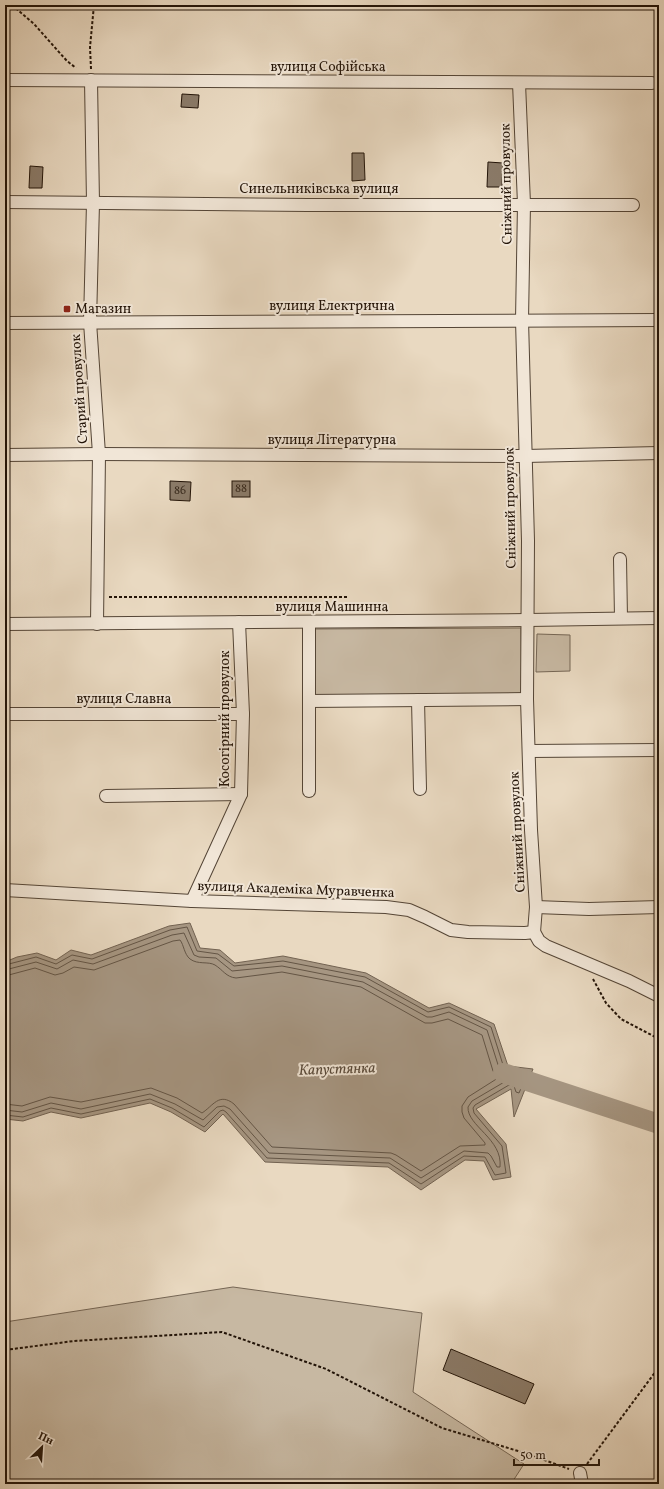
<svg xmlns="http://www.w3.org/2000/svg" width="664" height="1489" font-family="Vollkorn,serif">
  <rect width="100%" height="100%" fill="#e9d9c1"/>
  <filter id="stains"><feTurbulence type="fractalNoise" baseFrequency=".005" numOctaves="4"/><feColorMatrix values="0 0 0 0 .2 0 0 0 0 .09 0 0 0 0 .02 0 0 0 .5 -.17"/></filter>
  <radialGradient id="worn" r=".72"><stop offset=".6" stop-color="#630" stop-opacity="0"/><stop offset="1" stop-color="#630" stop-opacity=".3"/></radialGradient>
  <g fill="#c7b8a2" stroke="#756655">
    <polygon points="521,628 522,697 312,696 312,629"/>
    <polygon points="537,634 570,635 570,671 536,672"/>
    <polygon points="233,1287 422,1313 413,1392 524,1464 511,1484 5,1484 5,1322"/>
  </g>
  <polygon fill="#a69682" stroke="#726251" points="190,923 200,948 220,950 235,963 283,956 366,973 429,1008 449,1003 494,1024 508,1066 533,1069 514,1117 511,1089 476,1109 506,1144 511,1177 493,1180 484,1161 465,1160 421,1190 388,1167 265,1162 223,1114 205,1132 171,1112 150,1103 81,1118 51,1112 23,1121 5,1119 5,962 17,957 37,953 56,960 71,950 91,955 169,926"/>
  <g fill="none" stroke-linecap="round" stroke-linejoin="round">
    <g stroke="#645545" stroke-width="1">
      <polyline points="5,965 36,957 56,964 72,955 92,959 170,930 187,927 197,951 218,954 234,966 283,961 365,977 428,1012 449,1007 491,1027 504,1068 507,1070 525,1072 527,1074 519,1093 516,1092 514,1086 509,1085 475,1105 473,1108 474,1113 502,1146 506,1173 495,1175 485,1157 464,1156 421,1184 389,1163 267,1158 226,1112 223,1110 220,1111 204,1127 172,1108 150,1099 81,1114 51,1108 23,1117 5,1115"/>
      <path d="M5,970l31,-8 21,7 16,-9 20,4 79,-29 12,-2 10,22 5,2 17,1 16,13 50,-5 81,16 64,35h5l17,-5 38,18 13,41 6,4 12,1 1,2 -2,4 -6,-2 -5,1 -34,20 -4,6c-1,19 35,32 32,60h-3l-6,-11 -3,-3 -24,-2 -43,27 -31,-20 -121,-5 -39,-44 -6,-3 -7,1 -14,13 -28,-16 -25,-10 -69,15 -30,-6 -29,9 -17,-2"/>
      <path d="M5,976l30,-8 20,7 8,-2 11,-6 20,3 79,-29 7,-1c4,5 4,14 10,19 8,6 18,2 25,6 8,5 11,12 21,13l46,-6 79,15 64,36h7l16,-4 34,16 11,36 5,7 -30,19 -6,9v6l2,6 21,25v2l-25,1 -39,25 -25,-16 -5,-2 -119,-6 -38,-43c-15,-12 -21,2 -32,9l-25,-15 -26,-10 -70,14 -31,-5 -28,9 -17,-2"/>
    </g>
    <polyline stroke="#a69682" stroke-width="20" points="503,1073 659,1124"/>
  </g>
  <g fill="#8a7a68" stroke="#231408">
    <polygon points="182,94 199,95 198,108 181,107"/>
    <polygon points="352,153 364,153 365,180 352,181"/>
    <polygon points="488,162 503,163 502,187 487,187"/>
    <polygon points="30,166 43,167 42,188 29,188"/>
    <polygon points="170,481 191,482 190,501 170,500"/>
    <rect x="232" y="481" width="18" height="16"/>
    <polygon points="451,1349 534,1384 525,1404 443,1370"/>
  </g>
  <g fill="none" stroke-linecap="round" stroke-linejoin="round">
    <defs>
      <g id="minor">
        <polyline points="5,80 652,83"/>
        <polyline points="91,80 93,203 90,322 99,454 97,624"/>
        <polyline points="519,83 524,204 522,320 528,541 527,699 531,830 536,907 534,932"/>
        <polyline points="5,202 308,205 633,205"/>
        <polyline points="5,323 659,320"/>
        <polyline points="5,455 99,454 525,456 659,453"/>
        <polyline points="620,559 621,618"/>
        <polyline points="309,622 309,791"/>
        <polyline points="5,624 528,620 659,618"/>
        <polyline points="418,700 420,789"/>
        <polyline points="309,701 527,699"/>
        <polyline points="5,714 243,714"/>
        <polyline points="529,751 659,750"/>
        <polyline points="106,796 241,794"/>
        <polyline points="5,890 192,901 386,907 409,910 425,917 451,930 468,932 525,933 534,932 539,941 546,946 629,981 659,996"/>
        <polyline points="192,901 241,794 243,714 239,622"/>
        <polyline points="536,907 589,909 659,907"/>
        <polyline points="580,1473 582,1484"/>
      </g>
    </defs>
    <use href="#minor" stroke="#544536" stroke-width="14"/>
    <g stroke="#231408" stroke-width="2" stroke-dasharray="3 2" stroke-linecap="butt">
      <polyline points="12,5 34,24 67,61 76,68"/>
      <polyline points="91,69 90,47 94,5"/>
      <polyline points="109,597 347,597"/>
      <polyline points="593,979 606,1003 621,1019 659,1039"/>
      <polyline points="5,1350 74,1341 222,1332 326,1369 442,1428 528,1454 569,1469"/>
      <polyline points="587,1464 659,1367"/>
    </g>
    <use href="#minor" stroke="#f1e6d7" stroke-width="12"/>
  </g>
  <rect fill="#8f2418" stroke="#f1e6d7" stroke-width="1.5" x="63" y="305" width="8" height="8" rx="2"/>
  <g text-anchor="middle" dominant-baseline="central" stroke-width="4" stroke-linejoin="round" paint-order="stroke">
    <g font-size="12" fill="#3d2e20">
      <text x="241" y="489">88</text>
      <text x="180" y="491">86</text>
    </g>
    <g font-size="14" fill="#231408" stroke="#f1e6d7">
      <text x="328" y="67">вулиця Софійська</text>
      <text transform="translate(507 184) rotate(-91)">Сніжний провулок</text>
      <text x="319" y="189">Синельниківська вулиця</text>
      <text x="332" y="306">вулиця Електрична</text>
      <text transform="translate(80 389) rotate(-94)">Старий провулок</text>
      <text x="332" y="440">вулиця Літературна</text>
      <text transform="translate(511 508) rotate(-91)">Сніжний провулок</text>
      <text x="332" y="607">вулиця Машинна</text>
      <text x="124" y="699">вулиця Славна</text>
      <text transform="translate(225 719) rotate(-90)">Косогірний провулок</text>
      <text transform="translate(518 832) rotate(-93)">Сніжний провулок</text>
      <text transform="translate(296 890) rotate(2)">вулиця Академіка Муравченка</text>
    </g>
    <g font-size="14" fill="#231408" stroke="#f1e6d7" text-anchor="start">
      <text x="75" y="309">Магазин</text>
    </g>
    <g font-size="15" font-style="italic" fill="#574839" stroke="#f1e6d7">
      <text transform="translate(337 1070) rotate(-2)">Капустянка</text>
    </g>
  </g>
  <rect width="664" height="1489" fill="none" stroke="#e9d9c1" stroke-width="20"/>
  <rect x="6" y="6" width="652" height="1477" fill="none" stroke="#231408" stroke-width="2"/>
  <rect x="10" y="10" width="644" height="1469" fill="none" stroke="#231408"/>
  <g transform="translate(42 1447) rotate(25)" stroke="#f1e6d7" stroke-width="3" paint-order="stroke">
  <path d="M0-3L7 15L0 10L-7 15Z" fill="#231408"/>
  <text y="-6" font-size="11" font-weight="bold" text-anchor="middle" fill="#231408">Пн</text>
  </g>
  <path d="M514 1459v6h85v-6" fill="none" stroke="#231408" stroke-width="2"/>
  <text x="520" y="1459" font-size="12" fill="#231408" stroke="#f1e6d7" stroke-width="3" paint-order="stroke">50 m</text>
  <rect width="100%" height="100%" filter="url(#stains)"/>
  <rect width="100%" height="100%" fill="url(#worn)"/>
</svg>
